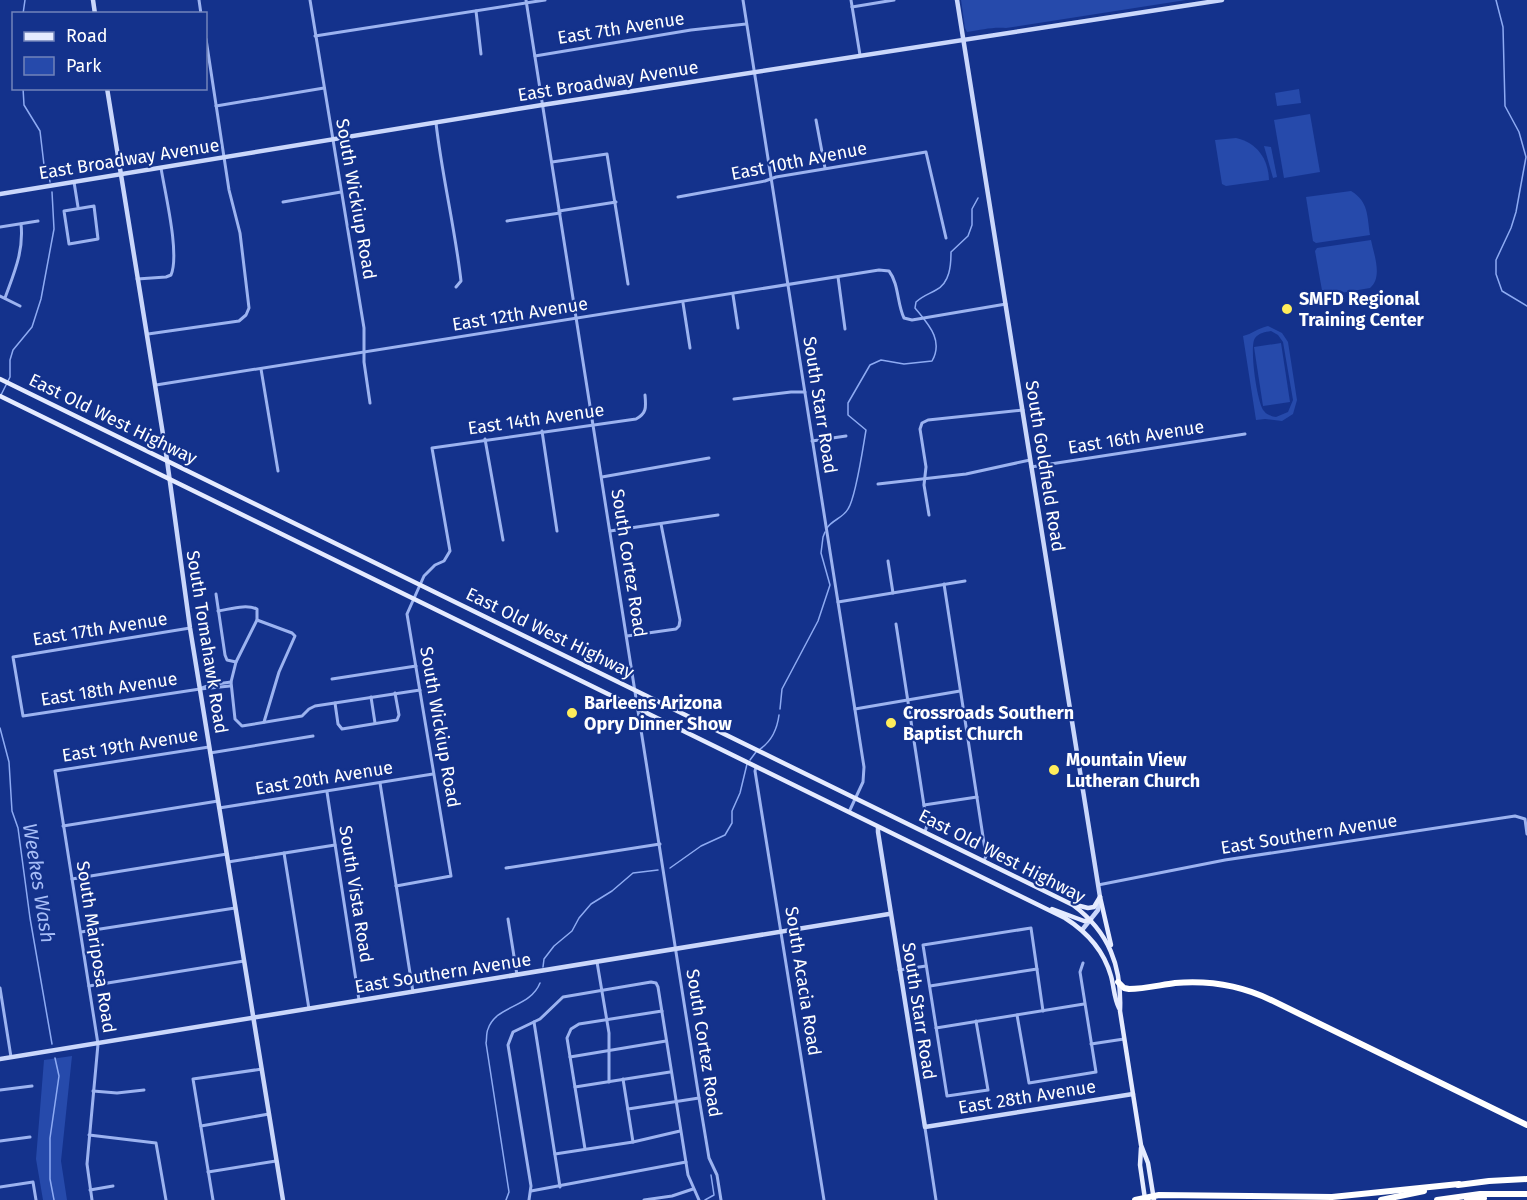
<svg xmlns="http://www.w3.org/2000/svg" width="1527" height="1200" font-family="'Fira Sans',sans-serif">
  <rect width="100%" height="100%" fill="#14328c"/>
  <g fill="#264aab" fill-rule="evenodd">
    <path d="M961,0h225l-180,28c-15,-1 -24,2 -39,4l-2,-4z"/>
    <polygon points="1299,89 1301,103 1277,106 1275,93"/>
    <polygon points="1310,114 1320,172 1284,178 1274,120"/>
    <path d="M1236,138c21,5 32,20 33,42l-43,6 -4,-2 -7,-44z"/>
    <polygon points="1264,146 1271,147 1277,177 1273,178"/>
    <path d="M1351,191c18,11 16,25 19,44l-54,8 -3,-2 -7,-44z"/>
    <path d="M1371,240c3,15 12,37 -1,48l-47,8 -8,-45 2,-3z"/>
    <path d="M1268,326l14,7 6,9 9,58 -4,14 -11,7 -17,-2 -9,1 -13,-84c9,-2 15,-8 25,-10zM1271,331l7,4 5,7 10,58 -5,12 -12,5c-5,-1 -9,-2 -12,-6 -7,-7 -15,-65 -9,-73 4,-5 10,-6 16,-7z"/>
    <polygon points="1281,343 1290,402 1263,406 1254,347"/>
    <polygon points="72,1056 61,1161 67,1200 43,1200 36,1159 44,1060"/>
  </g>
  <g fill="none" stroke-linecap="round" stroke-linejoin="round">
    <g stroke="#8eabf3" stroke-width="1.5">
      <polyline points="1496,0 1503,27 1505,106 1519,132 1526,157 1516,212 1511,228 1496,260 1496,274 1502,291 1527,306"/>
      <polyline points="23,14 25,0"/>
      <polyline points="23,88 24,105 40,131 44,165 48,170 50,182"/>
      <polyline points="1,395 10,377 10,360 13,350 32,327 41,299 54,229 52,192"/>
      <path d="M827,528c5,-8 16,-10 21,-19 8,-12 15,-62 18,-79l-18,-15v-12l22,-38 11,-5 23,4 28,-3c12,-21 -4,-37 -17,-53l1,-6c6,-6 13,-8 20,-12 14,-7 15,-25 15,-38l17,-16 4,-11v-16l6,-11"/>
      <polyline points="780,709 782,689 818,621 830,585 821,553 823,537 825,532"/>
      <polyline points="0,728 9,762 12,811 18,828 30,918 52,1044"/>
      <path d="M760,749c12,-8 17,-19 19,-34"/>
      <polyline points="750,760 756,752"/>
      <polyline points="670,868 701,846 725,835 732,823 732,811 740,793 747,764"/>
      <polyline points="543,967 544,959 554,946 572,931 579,918 591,904 612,891 633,873 658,870"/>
      <polyline points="54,1200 50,1179 50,1138 59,1076 55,1058"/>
      <path d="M506,1200l3,-8 -23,-149c1,-4 0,-10 2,-14 8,-24 42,-21 52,-46"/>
      <polyline points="705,1200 714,1195 711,1175"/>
    </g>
    <g stroke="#9cb3f0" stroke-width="3">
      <polyline points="199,0 201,14"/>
      <polyline points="310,0 364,328 364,362 370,403"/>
      <polyline points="526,0 699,1098 709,1158 717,1175 721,1200"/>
      <polyline points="743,0 864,767 863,782 849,812"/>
      <polyline points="851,0 860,55"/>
      <polyline points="852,7 894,0"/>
      <polyline points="476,11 481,54"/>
      <polyline points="315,36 545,0"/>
      <polyline points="535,56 691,30 746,24"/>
      <polyline points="216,106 324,88"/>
      <polyline points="816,120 825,168"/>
      <path d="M436,123c6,53 19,105 25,158l-5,6"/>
      <polyline points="552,162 607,154 628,284"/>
      <polyline points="74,182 78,207"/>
      <polyline points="678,197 765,181 776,177 926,152 946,238"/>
      <polyline points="283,202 341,192"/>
      <polygon points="94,206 98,239 69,244 64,211"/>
      <polyline points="559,211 616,202"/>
      <polyline points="507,221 560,213"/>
      <polyline points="0,227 38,221"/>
      <polyline points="838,277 845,329"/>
      <path d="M137,279l29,-2 5,-2c9,-21 -6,-82 -10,-107"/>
      <polyline points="733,295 738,328"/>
      <polyline points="0,296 20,306"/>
      <path d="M5,298c9,-25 19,-47 16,-74"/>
      <polyline points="683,303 690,348"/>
      <polyline points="148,334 239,321 246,315 249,308 240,233 229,190 206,39"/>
      <polyline points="261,369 278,471"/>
      <path d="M156,385l723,-115 10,1c10,13 8,33 15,47l8,2 94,-16"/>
      <polyline points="734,399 791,392 805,392"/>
      <polyline points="542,431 557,531"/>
      <polyline points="485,439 503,540"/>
      <polyline points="812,441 846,436"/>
      <polyline points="1031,467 1245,434"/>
      <polyline points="602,477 709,458"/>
      <polyline points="878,484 966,474 1030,460"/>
      <polyline points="929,515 924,485 926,467 920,429 922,423 928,420 1023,410"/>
      <polyline points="610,531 718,515"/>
      <polyline points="888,561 893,593"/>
      <polyline points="944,584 986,856 984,861"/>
      <polyline points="216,594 225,655 227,660 236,662"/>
      <polyline points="838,602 965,581"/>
      <path d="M218,611c13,-2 28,-7 39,-2v11l-21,42 -5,20 4,37 7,7 60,-10 7,-7 6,-3 105,-16"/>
      <polyline points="257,620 292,633 295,636 279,672 264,722"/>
      <polyline points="896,624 927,825 925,832"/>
      <polyline points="190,628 13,657 23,716 200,689 230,686"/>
      <polyline points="627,636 676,629 679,626 680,620 661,524"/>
      <polyline points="332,679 416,666"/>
      <polyline points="202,688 210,685 231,682"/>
      <polyline points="371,697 375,723"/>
      <polyline points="335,703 338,724 342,729 397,720 399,715 395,693"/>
      <polyline points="855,709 960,691"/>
      <polyline points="210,753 313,736"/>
      <polyline points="756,767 755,771 824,1200"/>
      <polyline points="380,783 413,992"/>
      <polyline points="327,792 359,1000"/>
      <polyline points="924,805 977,797"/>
      <polyline points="219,808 433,774"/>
      <polyline points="63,826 218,801"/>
      <polyline points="284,853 309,1009"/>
      <polyline points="228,862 335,845"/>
      <polyline points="506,868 660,844"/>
      <polyline points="72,879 227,854"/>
      <polyline points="1098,885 1225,860 1515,816 1525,819 1527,834"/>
      <path d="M396,886l55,-10 -44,-262 17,-38 11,-11 9,-4 6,-10 -18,-103 204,-29c11,-6 10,-12 9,-24"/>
      <polyline points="508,919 517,975"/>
      <polyline points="81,932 235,908"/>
      <polyline points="597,962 609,1033 609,1082"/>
      <polyline points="899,970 926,966"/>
      <polyline points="89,986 244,961"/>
      <polyline points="930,986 1037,969"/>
      <polyline points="0,988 11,1057"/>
      <polyline points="1017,1015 1029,1083 1096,1072 1080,972 1083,963"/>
      <polyline points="976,1021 988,1090 947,1096 923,945 1031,928 1043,1011"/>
      <polyline points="534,1022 560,1187"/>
      <polyline points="936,1028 1084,1004"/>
      <polyline points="1091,1044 1124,1039"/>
      <polyline points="570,1057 666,1041"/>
      <polyline points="623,1079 633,1142"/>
      <polyline points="575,1087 670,1072"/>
      <polyline points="0,1090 32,1086"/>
      <polyline points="93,1091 117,1093 144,1090"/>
      <polyline points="628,1109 699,1098"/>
      <polyline points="201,1126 269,1114"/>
      <polyline points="925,1128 936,1200"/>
      <polyline points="89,1135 156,1143 166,1200"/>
      <polyline points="0,1141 30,1137"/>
      <polyline points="585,1149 567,1038 571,1029 579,1024 662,1011"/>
      <polyline points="555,1154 633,1142 680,1131"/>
      <polyline points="208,1172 276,1161"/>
      <polyline points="0,1187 33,1182 36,1200"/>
      <polyline points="90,1190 113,1186"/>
      <polyline points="531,1191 686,1162"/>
      <polyline points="92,1200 87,1164 98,1044 55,771 209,747"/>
      <polyline points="213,1200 193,1079 262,1069"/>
      <polyline points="529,1200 531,1186 508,1045 513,1032 540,1019 563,997 651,982 656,983 658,987 688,1175 699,1200"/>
      <polyline points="644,1200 672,1196 693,1189"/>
    </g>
    <g stroke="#cad7fb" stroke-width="4.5">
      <polyline points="93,0 95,14"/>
      <polyline points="957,0 1100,897 1098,910 1082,930"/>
      <polyline points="107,88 166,453 190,628 283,1200"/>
      <polyline points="0,194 542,105 1222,0"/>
      <polyline points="878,827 878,832 925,1127 1133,1094"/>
      <polyline points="0,1059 889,914"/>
    </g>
    <g stroke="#e5ebff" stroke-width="4.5">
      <path d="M0,379l1073,526c36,27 49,61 47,106l21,134 7,18 6,37"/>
      <path d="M0,396l1065,522c22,14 39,33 46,58 3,11 3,22 8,32"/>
      <polyline points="1100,897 1111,945"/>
      <polyline points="1076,905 1088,908 1094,907 1100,897"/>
      <polyline points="1052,909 1084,921 1091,920"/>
      <polyline points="1141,1148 1140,1165 1145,1199"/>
    </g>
    <g stroke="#fff" stroke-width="6">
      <path d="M1118,982l6,6 5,1c15,0 31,-4 46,-6 35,-3 65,2 96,17l256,125"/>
      <polyline points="1458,1185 1489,1181 1527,1179"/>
      <polyline points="1135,1200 1159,1195 1332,1197 1459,1184"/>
      <polyline points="1381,1200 1424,1191"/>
      <polyline points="1437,1200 1480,1194 1527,1194"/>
      <polyline points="1467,1200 1484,1198"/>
    </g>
  </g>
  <g fill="#ffed5b" stroke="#14328c" stroke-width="2">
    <circle cx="1287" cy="309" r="6"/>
    <circle cx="572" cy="713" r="6"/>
    <circle cx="891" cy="723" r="6"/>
    <circle cx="1054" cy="770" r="6"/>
  </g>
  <g text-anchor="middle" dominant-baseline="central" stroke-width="4.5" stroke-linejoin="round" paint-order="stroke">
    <g font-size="18" fill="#fff" stroke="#14328c">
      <text transform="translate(621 28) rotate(-9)">East 7th Avenue</text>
      <text transform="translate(608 81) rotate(-9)">East Broadway Avenue</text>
      <text transform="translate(129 159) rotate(-9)">East Broadway Avenue</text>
      <text transform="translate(799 161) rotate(-11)">East 10th Avenue</text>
      <text transform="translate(356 199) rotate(80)">South Wickiup Road</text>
      <text transform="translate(520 314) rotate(-9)">East 12th Avenue</text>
      <text transform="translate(820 405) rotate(81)">South Starr Road</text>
      <text transform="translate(113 419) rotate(26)">East Old West Highway</text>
      <text transform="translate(536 419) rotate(-8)">East 14th Avenue</text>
      <text transform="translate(1136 437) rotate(-9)">East 16th Avenue</text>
      <text transform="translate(1045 466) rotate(81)">South Goldfield Road</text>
      <text transform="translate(629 563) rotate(81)">South Cortez Road</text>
      <text transform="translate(100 629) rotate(-9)">East 17th Avenue</text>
      <text transform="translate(550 633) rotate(26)">East Old West Highway</text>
      <text transform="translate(207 642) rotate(81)">South Tomahawk Road</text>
      <text transform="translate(109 689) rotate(-9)">East 18th Avenue</text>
      <text transform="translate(440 727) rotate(80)">South Wickiup Road</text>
      <text transform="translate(130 745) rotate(-9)">East 19th Avenue</text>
      <text transform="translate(324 778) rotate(-9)">East 20th Avenue</text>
      <text transform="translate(1309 834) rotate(-9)">East Southern Avenue</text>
      <text transform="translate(1002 856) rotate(27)">East Old West Highway</text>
      <text transform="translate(356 894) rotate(81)">South Vista Road</text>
      <text transform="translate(96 947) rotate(81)">South Mariposa Road</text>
      <text transform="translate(443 973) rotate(-9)">East Southern Avenue</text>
      <text transform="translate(803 981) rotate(81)">South Acacia Road</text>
      <text transform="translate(919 1011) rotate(81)">South Starr Road</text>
      <text transform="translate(704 1043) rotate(81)">South Cortez Road</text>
      <text transform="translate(1027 1097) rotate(-9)">East 28th Avenue</text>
    </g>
    <g font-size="18" font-weight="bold" fill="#fff" stroke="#14328c" text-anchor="start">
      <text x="1299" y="299">SMFD Regional<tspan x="1299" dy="21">Training Center</tspan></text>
      <text x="584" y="703">Barleens Arizona<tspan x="584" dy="21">Opry Dinner Show</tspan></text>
      <text x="903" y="713">Crossroads Southern<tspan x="903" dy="21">Baptist Church</tspan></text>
      <text x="1066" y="760">Mountain View<tspan x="1066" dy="21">Lutheran Church</tspan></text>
    </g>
    <g font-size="20" font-style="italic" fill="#a8bef7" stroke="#14328c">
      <text transform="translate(39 883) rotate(81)">Weekes Wash</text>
    </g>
  </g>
  <rect x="12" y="12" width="195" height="78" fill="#14328c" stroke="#7284ba" stroke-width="1.5"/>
  <rect x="24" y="32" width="30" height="9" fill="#e5ebff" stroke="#7284ba" stroke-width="1.5"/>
  <text x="66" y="42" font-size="18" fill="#ffffff">Road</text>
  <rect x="24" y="57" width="30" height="18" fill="#264aab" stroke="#7284ba" stroke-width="1.5"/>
  <text x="66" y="72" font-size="18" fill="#ffffff">Park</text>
</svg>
